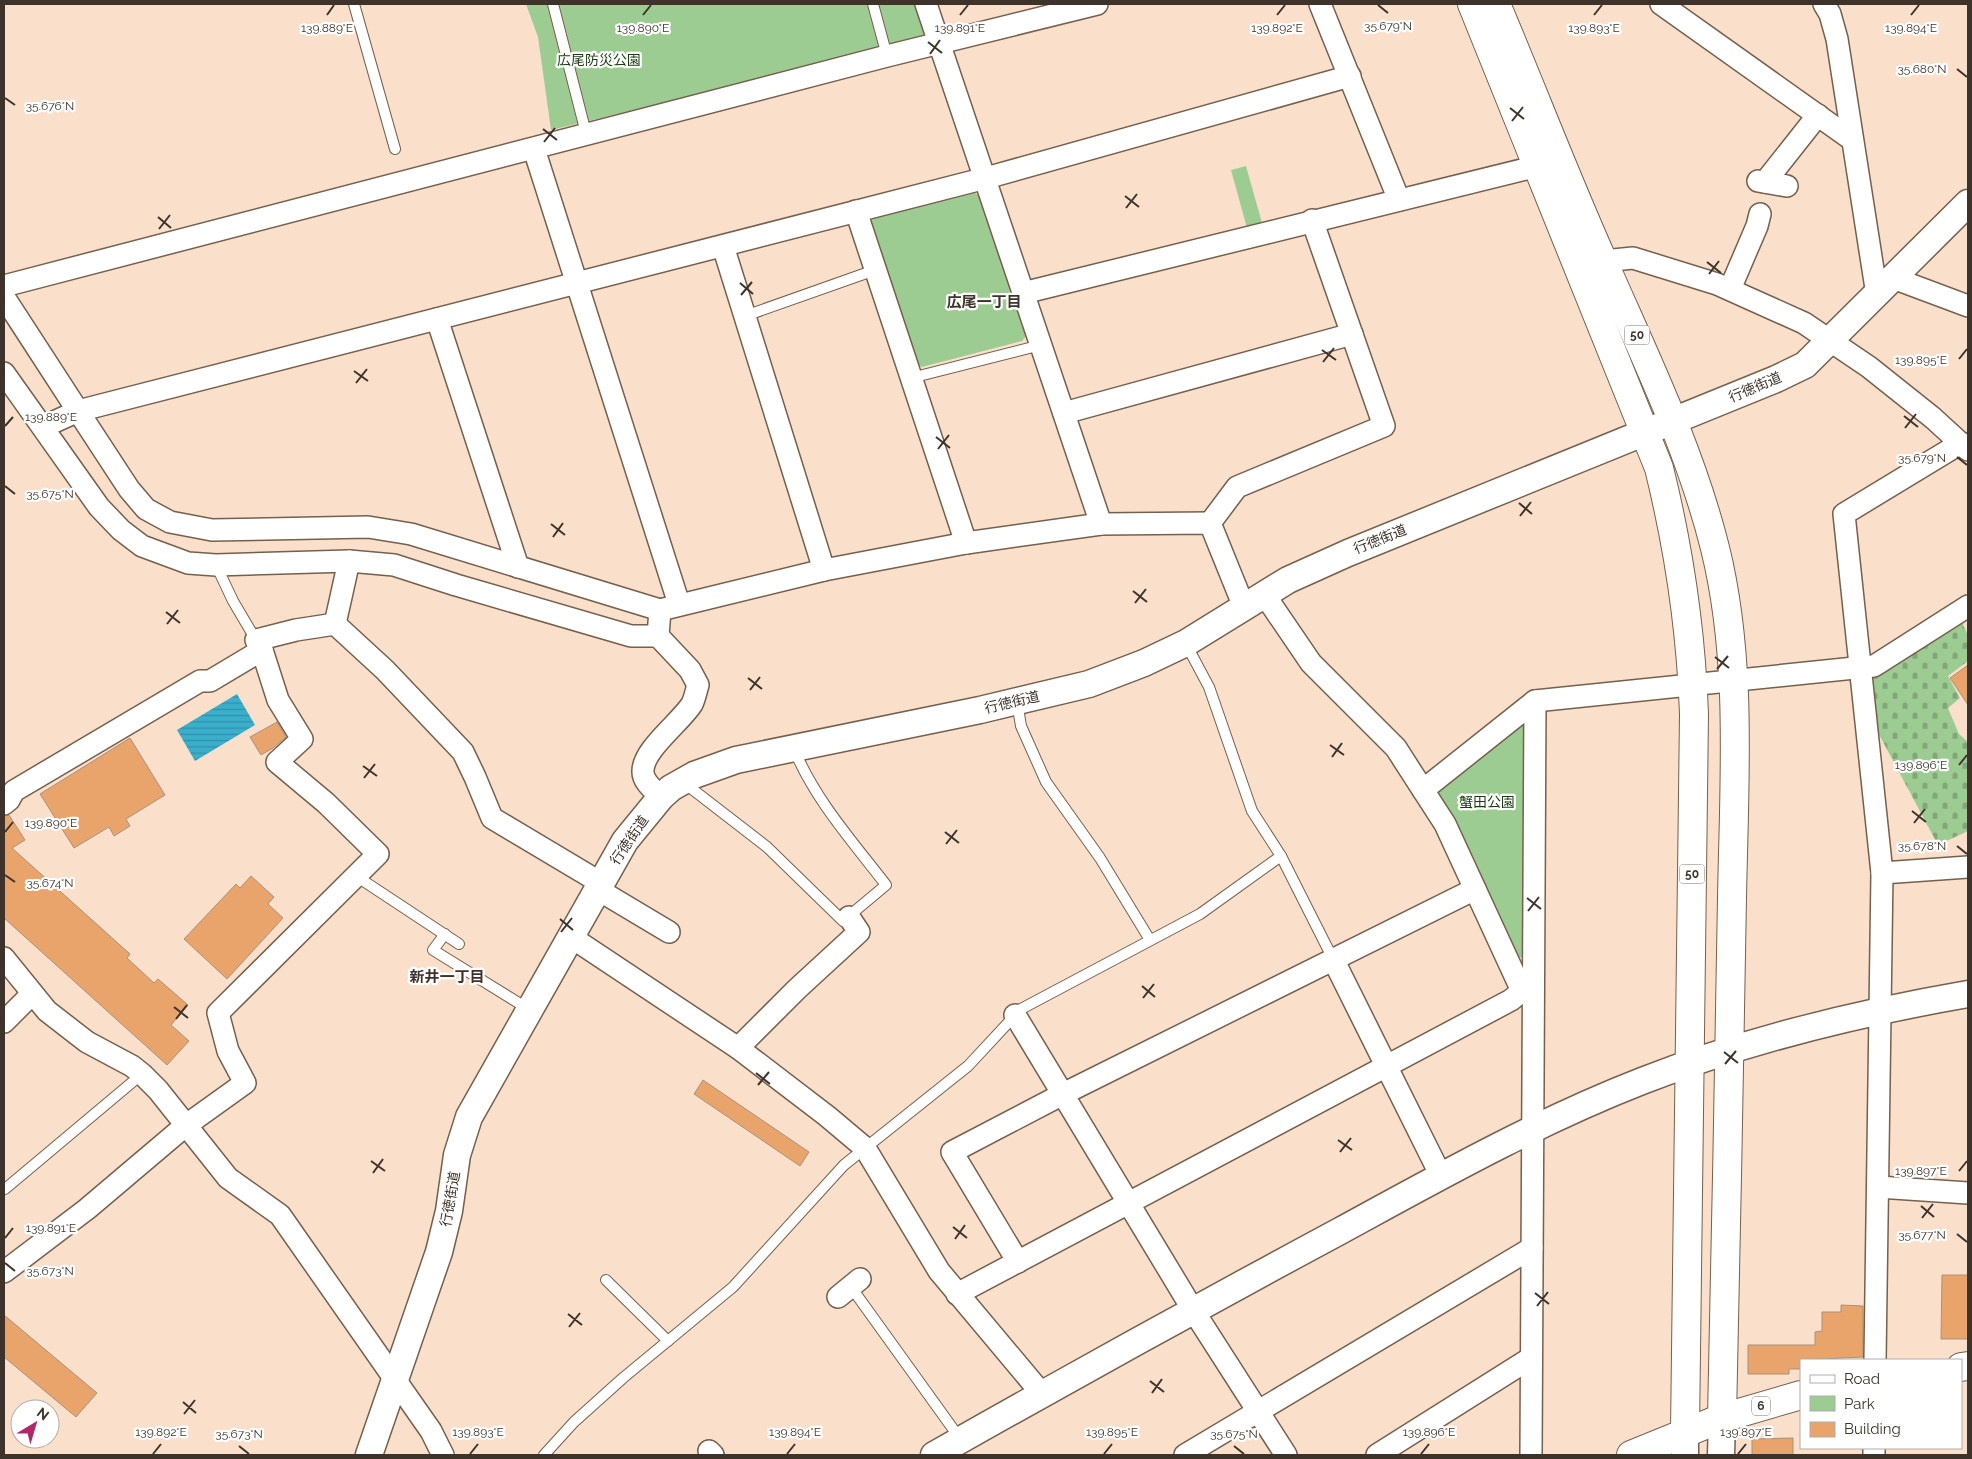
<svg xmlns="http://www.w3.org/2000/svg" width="1972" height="1459" font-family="Raleway,'Noto Sans JP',sans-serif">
  <defs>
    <pattern id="cemetery-stones" width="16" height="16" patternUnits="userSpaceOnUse" patternTransform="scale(1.25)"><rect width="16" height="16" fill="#9dcc93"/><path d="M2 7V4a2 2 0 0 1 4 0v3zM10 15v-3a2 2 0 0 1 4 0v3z" fill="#81a678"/></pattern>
    <pattern id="water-rules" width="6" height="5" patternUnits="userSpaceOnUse" patternTransform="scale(1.25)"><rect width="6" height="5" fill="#3aafcc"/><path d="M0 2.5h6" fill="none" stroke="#328fa6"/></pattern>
  </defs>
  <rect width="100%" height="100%" fill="#fae0cb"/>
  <g fill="#9dcc93">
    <polygon points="526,4 916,4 926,31 920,41 551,130 538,37"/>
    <polygon points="1246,166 1262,223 1247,228 1231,170"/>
    <polygon points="975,193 981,197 1027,335 1022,341 922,367 914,362 869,224 874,218"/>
    <polygon points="1519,724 1527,728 1526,957 1517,958 1437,797 1441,787"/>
  </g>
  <polygon fill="url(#cemetery-stones)" points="1962,623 1968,635 1968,661 1948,676 1960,698 1948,708 1959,734 1968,742 1968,831 1938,845 1875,727 1871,680 1874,675"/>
  <polygon fill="url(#water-rules)" points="237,694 255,725 195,761 177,730"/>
  <g fill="#e8a46a" stroke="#a9917e">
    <polygon points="1968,665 1968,705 1950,678"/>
    <polygon points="277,722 286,737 273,748 261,755 250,737"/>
    <polygon points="130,738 165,795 126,819 130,826 114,836 109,827 74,848 40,794"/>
    <polygon points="9,815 25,840 12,848 130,954 127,958 154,983 158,979 188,1005 171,1025 189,1041 167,1065 4,918 4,816"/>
    <polygon points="251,876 274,897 268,904 283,918 227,979 184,939 236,884 240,888"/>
    <polygon points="703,1080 809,1152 800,1166 694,1094"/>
    <polygon points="1942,1275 1968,1275 1968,1339 1941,1339"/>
    <polygon points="1841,1305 1863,1306 1863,1357 1801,1360 1801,1369 1789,1369 1789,1374 1748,1374 1748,1345 1815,1345 1815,1332 1822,1331 1822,1312 1841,1312"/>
    <polygon points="4,1315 97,1393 76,1417 4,1357"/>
    <polygon points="1793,1438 1793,1455 1752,1455 1752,1439"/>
  </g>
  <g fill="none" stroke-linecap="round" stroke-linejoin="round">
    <defs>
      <g id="service">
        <polyline points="354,4 395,149"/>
        <polyline points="553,4 586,133"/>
        <polyline points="873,4 887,56"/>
        <polyline points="745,316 875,270"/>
        <polyline points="911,378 1041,345"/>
        <polyline points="216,565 233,601 256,640"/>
        <polyline points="1186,644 1209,687 1252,811 1281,856 1333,959"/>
        <polyline points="1017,702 1021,726 1046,782 1100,858 1150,940"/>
        <path d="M683,782l84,65 76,74 43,-36c-33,-43 -71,-85 -92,-136"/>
        <polyline points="356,876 459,944"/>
        <polyline points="445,934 433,950 530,1010"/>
        <polyline points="5,1189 142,1074"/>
        <polyline points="606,1280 668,1341"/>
        <polyline points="851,1287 961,1440"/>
        <polyline points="544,1455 574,1422 623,1378 733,1287 844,1165 968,1066 1021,1009 1200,914 1281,856"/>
      </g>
      <g id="minor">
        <polyline points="926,4 1101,524"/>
        <polyline points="1320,4 1399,200"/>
        <polyline points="1661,4 1851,139"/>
        <polyline points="1824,4 1830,14 1837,39 1877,295"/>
        <polyline points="534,149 679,604"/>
        <polyline points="1758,181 1787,186"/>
        <polyline points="1765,182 1818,115"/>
        <polyline points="856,211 966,543"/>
        <polyline points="723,246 824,570"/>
        <polyline points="1603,261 1633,258 1717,284 1804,323 1869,367 1933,418 1968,450"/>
        <polyline points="1893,278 1968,306"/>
        <polyline points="4,286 887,56 1097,4"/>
        <polyline points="1730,289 1757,226 1760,214"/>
        <polyline points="1023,293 1538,166"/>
        <polyline points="4,297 78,411 986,178 1350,76"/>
        <polyline points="437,319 518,567"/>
        <polyline points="4,373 99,507 121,530 142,546 188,563 216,565 349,561 394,565 456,585 631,636 658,636"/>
        <polyline points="1064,413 1352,334"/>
        <polyline points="43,427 78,411 129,489 146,509 170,522 212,530 368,527 411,534 660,610"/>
        <polyline points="1210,523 1237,487 1384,426 1312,220"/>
        <polyline points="349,561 335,624 385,670 463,752 475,777 492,818 601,883"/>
        <polyline points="1264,594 1311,663 1396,748 1403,759 1445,824 1522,991 1533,991"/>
        <polyline points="1423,790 1535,701 1874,666 1968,606"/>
        <path d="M661,797c-7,-7 -18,-15 -18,-25 -1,-22 37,-49 49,-68 3,-6 4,-13 6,-19l-8,-15 -32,-34 2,-26 164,-40 142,-27 135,-19 109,-1 34,84"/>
        <polyline points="4,804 9,800 14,791 200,681 210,681 262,650"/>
        <polyline points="1882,873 1968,867"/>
        <polyline points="597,889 669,932"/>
        <polyline points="571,937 738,1048 827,1116 865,1148 939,1271 1042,1394"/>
        <polyline points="4,958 47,1011 87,1042 132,1066 142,1074 158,1090 228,1178 280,1215 431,1431 443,1455"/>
        <polyline points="1333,959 1441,1176"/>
        <polyline points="1015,1015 1193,1310 1286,1455"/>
        <polyline points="4,1022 32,994"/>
        <polyline points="738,1048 797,989 859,932 849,917"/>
        <polyline points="1878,1187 1968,1193"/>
        <polyline points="1018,1262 952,1152 1063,1094 1475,889"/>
        <polyline points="4,1272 87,1209 185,1126 245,1083 228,1051 218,1013 378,854 326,803 277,762 302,739 278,700 262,650 256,640 296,630 335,624"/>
        <polyline points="957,1294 1511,1000 1522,991"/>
        <polyline points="838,1297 860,1279"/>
        <polyline points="1875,1360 1882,873 1844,514 1961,443"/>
        <polyline points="709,1451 713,1455"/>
        <polyline points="1185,1455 1532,1248"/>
        <polyline points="1377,1455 1531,1358"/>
        <polyline points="1531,1455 1535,701"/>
        <polyline points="1874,1455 1874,1448"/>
      </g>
      <g id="tertiary">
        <polyline points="369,1455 439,1252 449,1211 457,1155 469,1117 625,841 661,797 671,788 694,775 736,760 980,710 1089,684 1144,663 1186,643 1288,580 1348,553 1776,379 1805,365 1968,203"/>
        <path d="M934,1455c134,-76 270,-151 406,-224 99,-54 197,-109 302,-150 105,-41 216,-68 326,-87"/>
        <polyline points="1685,1455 1685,1432"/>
        <polyline points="1721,1455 1722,1418"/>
      </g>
      <g id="primary">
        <path d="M1472,4l187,464c20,81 32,162 35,246l-9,718"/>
        <path d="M1496,4c36,85 69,172 107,257 41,94 87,187 112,287 28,113 19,234 17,350 -2,173 -7,347 -10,520"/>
        <polyline points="1961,1367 1968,1366"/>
        <polyline points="1631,1455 1722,1418 1801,1395"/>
      </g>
    </defs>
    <use href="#service" stroke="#755f4d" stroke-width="12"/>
    <use href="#minor" stroke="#755f4d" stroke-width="24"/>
    <use href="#tertiary" stroke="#755f4d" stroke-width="29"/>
    <use href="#primary" stroke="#755f4d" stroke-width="30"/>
    <use href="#service" stroke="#fff" stroke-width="10"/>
    <use href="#minor" stroke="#fff" stroke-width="21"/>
    <use href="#tertiary" stroke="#fff" stroke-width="26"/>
    <use href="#primary" stroke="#fff" stroke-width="28"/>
  </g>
  <path fill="none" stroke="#3d332b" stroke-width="2" d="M1378,5l10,8M327,15l7,-10M643,15l8,-10M960,15l8,-10M1277,15l8,-10M1594,15l8,-10M1911,15l8,-10M928,42l14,11M930,54l10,-14M1957,69l10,8M5,98l10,7M1510,108l14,11M1512,121l11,-14M543,129l14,11M544,142l11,-14M1125,196l14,11M1126,208l11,-14M158,217l13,11M159,229l11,-14M1707,262l14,11M1709,274l10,-13M740,283l13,11M741,295l11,-13M1322,350l14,10M1959,359l8,-10M1323,362l11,-14M354,371l14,10M356,383l11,-14M1904,416l14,11M5,426l8,-9M1905,428l11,-14M936,437l14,11M938,449l11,-14M1957,457l10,8M5,486l10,8M1519,503l13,11M1520,516l11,-14M551,524l14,11M553,537l10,-14M1133,591l14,11M1135,603l11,-14M166,612l14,11M167,624l11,-14M1715,657l14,11M1717,669l11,-13M748,678l14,11M750,690l10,-13M1330,745l14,10M1332,757l10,-14M1959,765l8,-10M363,766l14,10M364,778l11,-14M1912,811l14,11M1914,823l11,-14M5,832l8,-10M945,832l14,11M946,844l11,-14M1957,846l10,8M5,875l10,7M1527,898l14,11M1528,911l11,-14M560,919l13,11M561,932l11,-14M1142,986l13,11M1143,998l11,-14M174,1007l14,11M176,1019l11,-14M1724,1052l14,11M1725,1064l11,-13M756,1073l14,11M758,1085l11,-13M1338,1140l14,10M1340,1152l11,-14M371,1161l14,10M1959,1171l8,-10M373,1173l10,-14M1921,1206l13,11M1922,1218l11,-14M953,1227l14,11M1957,1234l10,8M5,1238l8,-10M955,1239l10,-14M5,1263l10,8M1535,1293l14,11M1537,1306l11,-14M568,1314l14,11M569,1327l11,-14M1150,1381l14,11M1152,1393l10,-14M183,1402l13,11M184,1414l11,-14M239,1446l10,8M1234,1446l10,8M153,1454l8,-10M470,1454l8,-10M787,1454l8,-10M1104,1454l8,-10M1421,1454l8,-10M1738,1454l8,-10"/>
  <g text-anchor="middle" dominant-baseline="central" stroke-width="4.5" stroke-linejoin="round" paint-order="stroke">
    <g fill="#fff" stroke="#77706b" stroke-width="1">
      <rect x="1624.5" y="325.5" width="25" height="19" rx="4"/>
      <rect x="1679.5" y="864.5" width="25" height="19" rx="4"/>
      <rect x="1752" y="1396.5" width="18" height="19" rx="4"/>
    </g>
    <g font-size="12" font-weight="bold" fill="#3d332b">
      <text x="1637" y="335">50</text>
      <text x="1692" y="874">50</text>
      <text x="1761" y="1406">6</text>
    </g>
    <g font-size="14" fill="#183c0e" stroke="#fff">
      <text x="599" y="60">広尾防災公園</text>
      <text x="1487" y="802">蟹田公園</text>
    </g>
    <g font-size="14" fill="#3d332b" stroke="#fff">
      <text transform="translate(1755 387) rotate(-23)">行徳街道</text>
      <text transform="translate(1380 539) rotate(-22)">行徳街道</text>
      <text transform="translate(1012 702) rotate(-13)">行徳街道</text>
      <text transform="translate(629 840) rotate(-56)">行徳街道</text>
      <text transform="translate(450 1199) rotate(-80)">行徳街道</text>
    </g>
    <g font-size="15" font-weight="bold" fill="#3d332b" stroke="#fff">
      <text x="984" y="302">広尾一丁目</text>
      <text x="447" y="977">新井一丁目</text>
    </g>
  </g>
  <g font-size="12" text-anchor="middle" fill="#3d332b" stroke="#fff" stroke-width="4.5" stroke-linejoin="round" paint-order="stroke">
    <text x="1388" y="30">35.679°N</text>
    <text x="327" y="32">139.889°E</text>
    <text x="643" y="32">139.890°E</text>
    <text x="960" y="32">139.891°E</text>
    <text x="1277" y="32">139.892°E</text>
    <text x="1594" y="32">139.893°E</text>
    <text x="1911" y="32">139.894°E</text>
    <text x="1922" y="73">35.680°N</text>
    <text x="50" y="110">35.676°N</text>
    <text x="1921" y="364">139.895°E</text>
    <text x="51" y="421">139.889°E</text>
    <text x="1922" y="462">35.679°N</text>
    <text x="50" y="498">35.675°N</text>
    <text x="1921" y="769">139.896°E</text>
    <text x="51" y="827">139.890°E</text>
    <text x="1922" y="850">35.678°N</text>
    <text x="50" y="887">35.674°N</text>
    <text x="1921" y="1175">139.897°E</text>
    <text x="51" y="1232">139.891°E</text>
    <text x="1922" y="1239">35.677°N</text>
    <text x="50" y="1275">35.673°N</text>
    <text x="161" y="1436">139.892°E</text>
    <text x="478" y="1436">139.893°E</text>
    <text x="795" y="1436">139.894°E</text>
    <text x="1112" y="1436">139.895°E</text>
    <text x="1429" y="1436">139.896°E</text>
    <text x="1746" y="1436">139.897°E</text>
    <text x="239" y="1438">35.673°N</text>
    <text x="1234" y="1438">35.675°N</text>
  </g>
  <rect width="1972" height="1459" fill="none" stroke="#3d332b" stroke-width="10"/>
  <rect x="1800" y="1359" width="162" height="90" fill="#ffffff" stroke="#b1adaa"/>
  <rect x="1810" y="1375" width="25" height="8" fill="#ffffff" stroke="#b1adaa"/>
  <text x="1844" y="1384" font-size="15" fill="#3d332b">Road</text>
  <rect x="1810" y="1396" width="25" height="15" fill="#9dcc93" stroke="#b1adaa"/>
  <text x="1844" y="1409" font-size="15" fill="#3d332b">Park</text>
  <rect x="1810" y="1422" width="25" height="15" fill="#e8a46a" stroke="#b1adaa"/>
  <text x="1844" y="1434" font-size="15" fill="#3d332b">Building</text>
  <g transform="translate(35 1424) rotate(38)"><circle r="24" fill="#ffffff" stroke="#b1adaa"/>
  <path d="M0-4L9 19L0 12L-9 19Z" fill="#b12868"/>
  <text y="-8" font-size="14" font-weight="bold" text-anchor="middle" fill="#3d332b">N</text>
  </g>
</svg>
